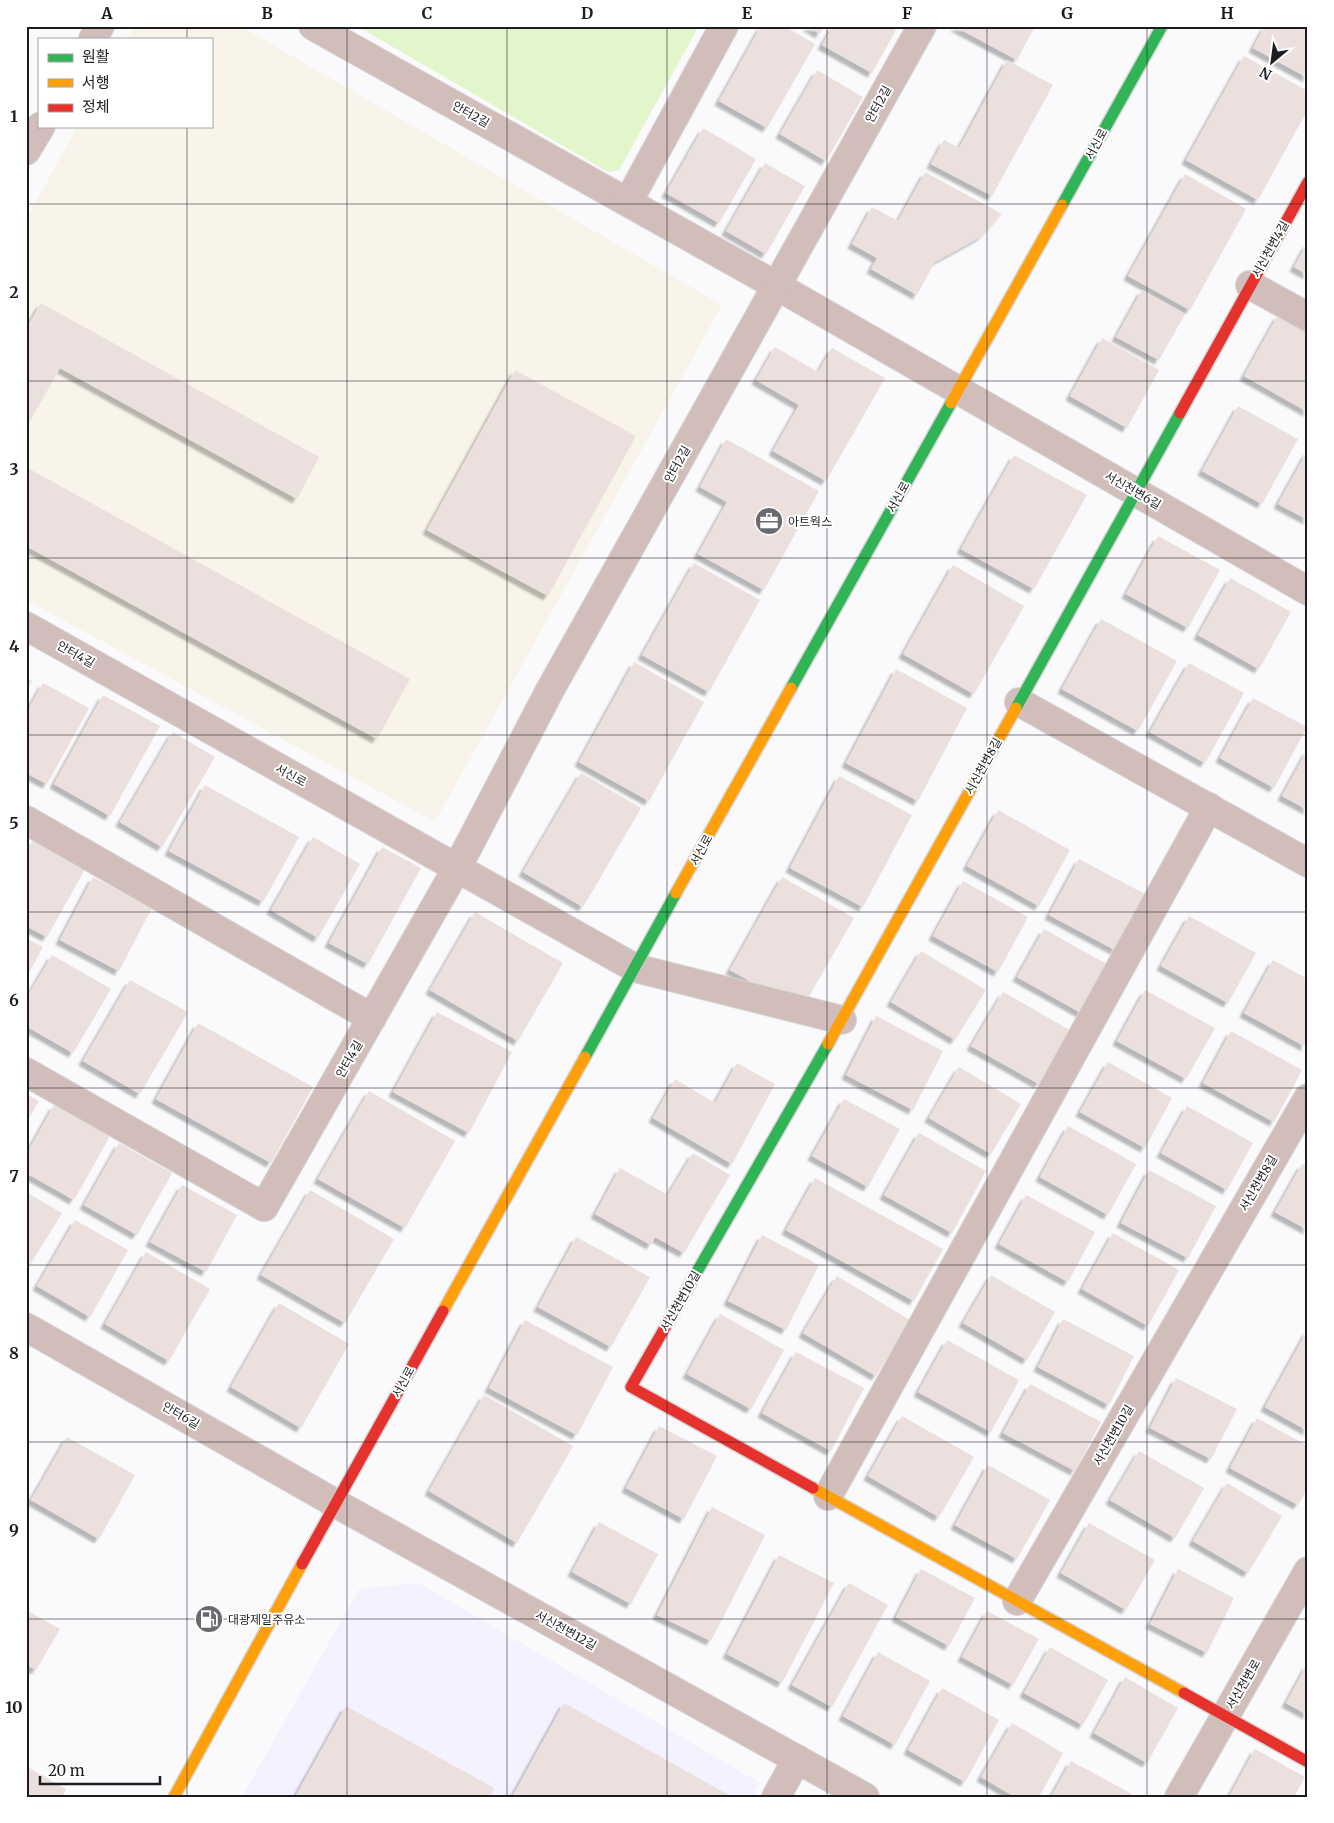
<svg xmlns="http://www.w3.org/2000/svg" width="1334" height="1823" font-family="Merriweather,'Noto Sans KR',serif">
  <defs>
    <filter id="shadow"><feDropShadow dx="-4.5" dy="4.5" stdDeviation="1" flood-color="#0004"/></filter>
  </defs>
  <rect width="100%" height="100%" fill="#faf9fc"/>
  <polygon fill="#f3f2fe" points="419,1583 760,1783 752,1797 242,1797 359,1589"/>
  <polygon fill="#f8f4e9" points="134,26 240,26 722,305 435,822 26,600 26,219 78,126 211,126 211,39 127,39"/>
  <polygon fill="#e2f5cb" points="357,26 699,26 619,170 608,172"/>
  <g fill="#ebe0dd" filter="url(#shadow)">
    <polygon points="761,26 784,26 815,44 767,128 719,101"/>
    <polygon points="807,26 824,26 820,34"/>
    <polygon points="833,26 898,26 872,73 822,45"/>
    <polygon points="954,26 1035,26 1017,60"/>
    <polygon points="1265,26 1308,26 1308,78 1253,48"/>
    <polygon points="1244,56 1308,91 1308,109 1258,200 1186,160"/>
    <polygon points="1007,60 1053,85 992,196 931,164 944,140 959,148"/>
    <polygon points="817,70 863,97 826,161 780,134"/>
    <polygon points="703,128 756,159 719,223 666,193"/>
    <polygon points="765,163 805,186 766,254 726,231"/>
    <polygon points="925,172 1002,214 982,236 935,262 917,295 871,269 877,258 852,244 872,207 898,221"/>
    <polygon points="1185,174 1246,209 1190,310 1128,276"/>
    <polygon points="1308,242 1308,275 1294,267"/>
    <polygon points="1142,290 1185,314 1159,360 1116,337"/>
    <polygon points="41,303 319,457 297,499 60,368 26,428 26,329"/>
    <polygon points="1278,315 1308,331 1308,412 1244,376"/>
    <polygon points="1102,338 1159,370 1127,428 1070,396"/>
    <polygon points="775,347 818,372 832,348 885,378 826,481 773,451 799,405 756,380"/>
    <polygon points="515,370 636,436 548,596 427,530"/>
    <polygon points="1238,406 1298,439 1262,504 1202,471"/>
    <polygon points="726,439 819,491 764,590 698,554 727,502 700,487"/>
    <polygon points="1308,450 1308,520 1278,504"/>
    <polygon points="1014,455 1087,495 1034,589 961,549"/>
    <polygon points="26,467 410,679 377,739 26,546"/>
    <polygon points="1158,536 1220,570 1188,628 1126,594"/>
    <polygon points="694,563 760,600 709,692 642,655"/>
    <polygon points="953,565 1024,606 974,694 903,654"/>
    <polygon points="1230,578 1291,612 1259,669 1198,635"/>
    <polygon points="1101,619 1177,661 1138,731 1062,689"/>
    <polygon points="634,662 704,702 649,801 579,762"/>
    <polygon points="1189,663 1244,693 1205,763 1150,732"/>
    <polygon points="896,669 967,708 918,801 846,763"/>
    <polygon points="26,678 32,681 26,692"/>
    <polygon points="43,683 89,708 47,784 26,773 26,713"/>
    <polygon points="103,695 160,726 110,816 54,784"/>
    <polygon points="1253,698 1307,727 1274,788 1220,758"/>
    <polygon points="173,732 215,757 162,847 120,822"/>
    <polygon points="1308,749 1308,810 1282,796"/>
    <polygon points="581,773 641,808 583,907 523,872"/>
    <polygon points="839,776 912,815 863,907 790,868"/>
    <polygon points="205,785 299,837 263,902 169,851"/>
    <polygon points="998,810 1070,850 1039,906 967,866"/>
    <polygon points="313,837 360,864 318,938 271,910"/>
    <polygon points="33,840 85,869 47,937 26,926 26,853"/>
    <polygon points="382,847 421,868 368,964 329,943"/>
    <polygon points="1079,859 1145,894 1115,950 1049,915"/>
    <polygon points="93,877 152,908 119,971 60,940"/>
    <polygon points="782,877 854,918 801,1010 730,970"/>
    <polygon points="963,881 1028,917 998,972 933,936"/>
    <polygon points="475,912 563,963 518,1041 430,990"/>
    <polygon points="1189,916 1256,953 1228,1003 1161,966"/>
    <polygon points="1044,929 1110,966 1083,1014 1017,977"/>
    <polygon points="26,938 43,947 26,978"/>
    <polygon points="921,951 986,990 955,1040 891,1002"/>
    <polygon points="52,955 111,989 73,1053 26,1026 26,999"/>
    <polygon points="1273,960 1308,979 1306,1047 1244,1013"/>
    <polygon points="130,980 188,1012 140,1094 83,1061"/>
    <polygon points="1145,990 1215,1028 1186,1079 1117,1041"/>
    <polygon points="1003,992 1070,1030 1039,1084 971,1046"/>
    <polygon points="437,1012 512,1052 469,1133 393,1092"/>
    <polygon points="876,1016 943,1051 913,1110 846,1075"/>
    <polygon points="198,1023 313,1087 271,1163 156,1099"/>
    <polygon points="1231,1031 1302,1070 1274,1122 1203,1083"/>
    <polygon points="1108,1062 1172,1098 1145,1148 1080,1112"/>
    <polygon points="737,1063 775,1084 732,1164 653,1118 675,1079 715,1103"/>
    <polygon points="959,1067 1021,1104 991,1154 929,1118"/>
    <polygon points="369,1091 455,1141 405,1228 318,1179"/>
    <polygon points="26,1094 39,1101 26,1123"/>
    <polygon points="844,1099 900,1129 868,1187 812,1156"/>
    <polygon points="54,1105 110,1136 74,1200 26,1173 26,1155"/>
    <polygon points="1187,1106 1253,1143 1227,1190 1161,1153"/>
    <polygon points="1068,1126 1136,1164 1108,1215 1040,1177"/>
    <polygon points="919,1133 986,1171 952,1233 884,1195"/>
    <polygon points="119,1143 172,1173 137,1235 84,1205"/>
    <polygon points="693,1153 730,1175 684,1253 655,1237 651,1245 595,1214 620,1168 668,1195"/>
    <polygon points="1302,1164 1308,1167 1308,1230 1275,1212"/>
    <polygon points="1149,1170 1216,1206 1188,1258 1121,1223"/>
    <polygon points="815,1178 943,1249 914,1301 786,1230"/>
    <polygon points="182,1185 237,1215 206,1272 150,1242"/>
    <polygon points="310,1190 394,1239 345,1323 261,1275"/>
    <polygon points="26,1192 62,1213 26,1271"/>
    <polygon points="1026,1195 1095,1232 1068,1282 999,1244"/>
    <polygon points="75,1220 128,1250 90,1317 37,1286"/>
    <polygon points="1113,1233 1179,1270 1148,1326 1082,1289"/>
    <polygon points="762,1235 819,1265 786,1330 728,1301"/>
    <polygon points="576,1237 650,1277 611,1347 538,1307"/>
    <polygon points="146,1252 210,1289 169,1361 105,1324"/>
    <polygon points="991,1275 1055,1312 1027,1360 963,1323"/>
    <polygon points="837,1276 910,1320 876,1376 803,1333"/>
    <polygon points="279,1303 349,1344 301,1428 231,1387"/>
    <polygon points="720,1314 784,1350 751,1409 687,1374"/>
    <polygon points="1063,1319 1134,1356 1109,1405 1038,1367"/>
    <polygon points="525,1320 613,1367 577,1435 489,1388"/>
    <polygon points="1308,1329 1308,1431 1265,1407"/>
    <polygon points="947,1340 1019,1380 991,1432 918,1392"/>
    <polygon points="796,1352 864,1388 831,1451 762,1413"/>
    <polygon points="1176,1378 1237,1409 1211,1459 1150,1428"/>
    <polygon points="1030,1384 1101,1422 1075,1471 1003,1433"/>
    <polygon points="484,1395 573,1446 517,1543 429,1491"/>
    <polygon points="902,1416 974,1457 939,1517 868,1476"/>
    <polygon points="1257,1418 1308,1446 1308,1488 1298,1505 1230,1468"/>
    <polygon points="659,1426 717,1456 684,1519 626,1488"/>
    <polygon points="67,1437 135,1475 99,1539 31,1500"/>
    <polygon points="1139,1451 1204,1488 1175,1538 1110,1500"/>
    <polygon points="988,1465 1050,1500 1017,1559 955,1525"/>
    <polygon points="1227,1483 1282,1516 1248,1573 1193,1541"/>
    <polygon points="712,1507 765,1535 711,1641 657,1615"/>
    <polygon points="599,1522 658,1554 631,1604 572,1572"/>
    <polygon points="1089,1523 1155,1560 1126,1610 1061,1573"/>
    <polygon points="779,1555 834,1583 782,1683 727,1654"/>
    <polygon points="921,1569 975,1598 949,1646 896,1617"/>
    <polygon points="1178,1569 1234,1598 1207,1653 1150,1624"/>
    <polygon points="849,1583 888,1605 832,1707 792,1685"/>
    <polygon points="26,1610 60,1629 36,1670 26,1665"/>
    <polygon points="987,1611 1039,1639 1013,1685 962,1657"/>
    <polygon points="1050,1647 1108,1680 1083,1725 1024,1693"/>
    <polygon points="878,1652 930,1681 895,1745 843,1716"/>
    <polygon points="1308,1663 1308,1715 1286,1703"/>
    <polygon points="1125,1677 1178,1708 1147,1763 1094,1733"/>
    <polygon points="942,1688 999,1720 965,1782 908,1750"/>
    <polygon points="564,1703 729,1795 728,1797 512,1797"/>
    <polygon points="346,1706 494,1788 490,1797 295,1797"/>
    <polygon points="1012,1723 1063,1753 1039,1797 1015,1797 981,1777"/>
    <polygon points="1255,1749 1305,1777 1294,1797 1229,1797"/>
    <polygon points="1071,1761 1132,1794 1130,1797 1051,1797"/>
    <polygon points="26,1766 66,1789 62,1797 26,1797"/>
  </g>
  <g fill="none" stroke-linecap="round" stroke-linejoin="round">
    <defs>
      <g id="street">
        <polyline points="313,26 777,286 1308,591"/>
        <polyline points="93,39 100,26"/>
        <polyline points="26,151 41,126"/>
        <polyline points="628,202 724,26"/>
        <polyline points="1250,285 1308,317"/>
        <polyline points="26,626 635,968 842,1020"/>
        <polyline points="1019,702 1308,863"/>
        <polyline points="26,820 372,1018"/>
        <polyline points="26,1072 264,1207 457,868 550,690 922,26"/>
        <polyline points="26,1327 335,1503 865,1797"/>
        <polyline points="828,1496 1209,807"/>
        <polyline points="1017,1601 1308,1098"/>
        <polyline points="776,1797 797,1759"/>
        <polyline points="1179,1797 1308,1571"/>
      </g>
      <g id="fast">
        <polyline points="1062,205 1162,26"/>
        <polyline points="791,688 951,403"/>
        <polyline points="1016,708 1180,413"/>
        <polyline points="585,1057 676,893"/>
        <polyline points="687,1289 828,1044"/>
      </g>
      <g id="slow">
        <polyline points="951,403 1062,205"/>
        <polyline points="676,893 791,688"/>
        <polyline points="828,1044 1016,708"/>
        <polyline points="443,1311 585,1057"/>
        <polyline points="813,1488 1184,1693"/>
        <polyline points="174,1797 302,1564"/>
      </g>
      <g id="jam">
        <polyline points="1180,413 1308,182"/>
        <polyline points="687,1289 631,1387 813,1488"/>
        <polyline points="302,1564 443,1311"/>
        <polyline points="1184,1693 1308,1762"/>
      </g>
    </defs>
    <use href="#street" stroke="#d7d6d8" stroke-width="30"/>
    <use href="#fast" stroke="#d7d6d8" stroke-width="14"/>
    <use href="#slow" stroke="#d7d6d8" stroke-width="14"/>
    <use href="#jam" stroke="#d7d6d8" stroke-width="14"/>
    <use href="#street" stroke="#d1bebb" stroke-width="28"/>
    <use href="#fast" stroke="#30b455" stroke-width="11"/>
    <use href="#slow" stroke="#ff9f0a" stroke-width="11"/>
    <use href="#jam" stroke="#e5322d" stroke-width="11"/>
  </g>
  <path fill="none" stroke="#1d1c21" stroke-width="1" stroke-opacity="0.55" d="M187,26v13M347,26v1771M507,26v1771M667,26v1771M827,26v1771M987,26v1771M1147,26v1771M187,126v1671M26,204h1282M26,381h1282M26,558h1282M26,735h1282M26,912h1282M26,1088h1282M26,1265h1282M26,1442h1282M26,1619h1282"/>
  <defs>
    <symbol id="office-disc" viewBox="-11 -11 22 22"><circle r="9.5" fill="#6a696e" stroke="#fff"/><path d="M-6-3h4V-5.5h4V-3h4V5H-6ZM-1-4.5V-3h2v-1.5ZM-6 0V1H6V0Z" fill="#fff"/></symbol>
    <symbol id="fuel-disc" viewBox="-11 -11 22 22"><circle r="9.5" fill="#6a696e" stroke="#fff"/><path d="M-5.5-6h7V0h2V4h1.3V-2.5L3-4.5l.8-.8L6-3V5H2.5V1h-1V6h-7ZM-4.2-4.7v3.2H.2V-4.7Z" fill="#fff"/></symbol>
  </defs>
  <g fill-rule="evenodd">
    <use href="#office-disc" x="753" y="505" width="32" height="32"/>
    <use href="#fuel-disc" x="193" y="1603" width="32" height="32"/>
  </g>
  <g text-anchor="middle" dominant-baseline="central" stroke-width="4" stroke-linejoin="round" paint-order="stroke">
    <g font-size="12" fill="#1d1c21" stroke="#fff">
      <text transform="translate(878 104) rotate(-61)">안터2길</text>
      <text transform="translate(471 114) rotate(29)">안터2길</text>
      <text transform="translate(1096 144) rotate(-61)">서신로</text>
      <text transform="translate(1270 249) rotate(-61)">서신천변4길</text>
      <text transform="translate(677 464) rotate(-61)">안터2길</text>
      <text transform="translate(1133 490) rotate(30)">서신천변6길</text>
      <text transform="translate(898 497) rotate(-61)">서신로</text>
      <text transform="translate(76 654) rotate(29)">안터4길</text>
      <text transform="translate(983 766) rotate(-61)">서신천변8길</text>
      <text transform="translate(291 775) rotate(29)">서신로</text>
      <text transform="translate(701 850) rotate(-61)">서신로</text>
      <text transform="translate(349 1059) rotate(-60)">안터4길</text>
      <text transform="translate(1258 1183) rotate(-60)">서신천변8길</text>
      <text transform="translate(680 1301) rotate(-60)">서신천변10길</text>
      <text transform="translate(403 1382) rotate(-61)">서신로</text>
      <text transform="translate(181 1415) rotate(30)">안터6길</text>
      <text transform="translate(1113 1435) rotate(-60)">서신천변10길</text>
      <text transform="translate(566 1630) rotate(29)">서신천변12길</text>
      <text transform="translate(1243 1684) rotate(-60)">서신천변로</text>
    </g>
    <g font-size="12" fill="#1d1c21" stroke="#fff" text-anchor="start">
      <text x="788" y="521">아트웍스</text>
      <text x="228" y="1619">대광제일주유소</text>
    </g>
  </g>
  <rect width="1334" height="1823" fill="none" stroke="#ffffff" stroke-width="55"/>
  <rect x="38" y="38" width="175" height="90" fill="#ffffff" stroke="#a5a4a6"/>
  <rect x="48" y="54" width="25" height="8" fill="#30b455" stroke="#a5a4a6"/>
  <text x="82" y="62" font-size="15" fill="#1d1c21">원활</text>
  <rect x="48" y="79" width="25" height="8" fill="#ff9f0a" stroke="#a5a4a6"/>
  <text x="82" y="88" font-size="15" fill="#1d1c21">서행</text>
  <rect x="48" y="104" width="25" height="8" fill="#e5322d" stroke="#a5a4a6"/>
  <text x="82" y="112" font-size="15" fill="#1d1c21">정체</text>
  <g transform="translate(1272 62) rotate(209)" stroke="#ffffff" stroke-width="4" paint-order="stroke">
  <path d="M0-4L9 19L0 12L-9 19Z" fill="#1d1c21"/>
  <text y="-8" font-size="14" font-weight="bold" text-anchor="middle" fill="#1d1c21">N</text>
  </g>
  <path d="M40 1776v8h120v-8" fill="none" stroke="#1d1c21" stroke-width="2.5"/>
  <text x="48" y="1776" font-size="15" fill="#1d1c21" stroke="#ffffff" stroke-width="4" paint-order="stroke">20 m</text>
  <rect x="28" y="28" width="1278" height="1768" fill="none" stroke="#1d1c21" stroke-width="2"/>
  <g font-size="16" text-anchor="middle" font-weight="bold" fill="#1d1c21">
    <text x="107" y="19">A</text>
    <text x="267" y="19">B</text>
    <text x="427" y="19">C</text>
    <text x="587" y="19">D</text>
    <text x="747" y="19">E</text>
    <text x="907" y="19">F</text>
    <text x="1067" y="19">G</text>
    <text x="1227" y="19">H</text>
    <text x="14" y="122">1</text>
    <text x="14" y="298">2</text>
    <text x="14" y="475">3</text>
    <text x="14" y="652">4</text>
    <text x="14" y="829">5</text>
    <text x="14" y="1006">6</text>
    <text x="14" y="1182">7</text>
    <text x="14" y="1359">8</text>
    <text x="14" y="1536">9</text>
    <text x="14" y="1713">10</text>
  </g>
</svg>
